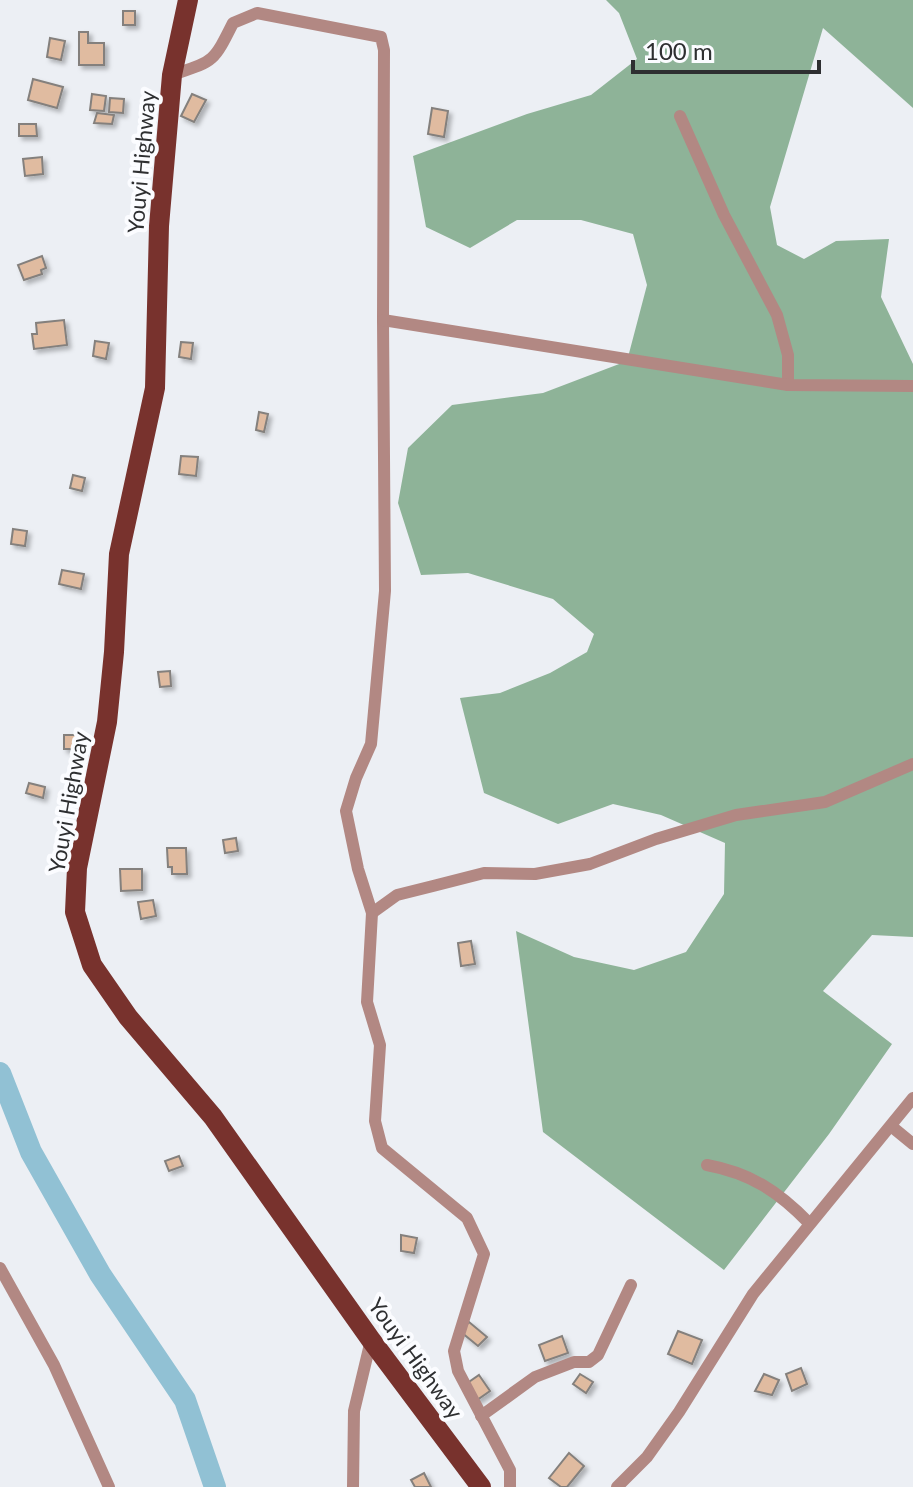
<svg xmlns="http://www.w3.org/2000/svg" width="913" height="1487" font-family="Lato,sans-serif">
  <defs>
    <filter id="shadow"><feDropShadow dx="3.5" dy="3.5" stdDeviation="2" flood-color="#0004"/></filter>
  </defs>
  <rect width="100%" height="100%" fill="#eceff4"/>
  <polygon fill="#8eb398" points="606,0 913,0 913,108 823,28 770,207 777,245 804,259 836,241 889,239 881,297 913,364 913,937 872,935 823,991 892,1044 829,1134 724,1270 543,1132 516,931 574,957 634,970 686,952 724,894 725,843 661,815 613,804 558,824 484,793 460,698 500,693 550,673 587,652 594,634 553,599 468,573 421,575 398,503 408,448 452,405 543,393 627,361 647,285 633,234 581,220 517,220 470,248 426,227 413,156 527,114 591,95 637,59 619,13"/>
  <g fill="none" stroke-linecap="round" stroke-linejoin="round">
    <polyline stroke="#91c1d4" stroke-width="22" points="0,1073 31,1152 100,1274 185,1400 215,1487"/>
  </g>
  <g fill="#e0bba0" stroke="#84807d" stroke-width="2" filter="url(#shadow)">
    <rect x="123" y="11" width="12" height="14"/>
    <polygon points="79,32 88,32 88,43 104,43 104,65 79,65"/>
    <polygon points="50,38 65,41 61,60 47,57"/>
    <polygon points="33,79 63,87 57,108 28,100"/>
    <polygon points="92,94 106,96 104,111 90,110"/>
    <polygon points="192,94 206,100 194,122 181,116"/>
    <polygon points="110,98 124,99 123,113 109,112"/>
    <polygon points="432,108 448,111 444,137 428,134"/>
    <polygon points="97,113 114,115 112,124 94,123"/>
    <polygon points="19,124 36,124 37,136 19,136"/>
    <polygon points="42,157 43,174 25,176 23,159"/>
    <polygon points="42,256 46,268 41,270 42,274 24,280 18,265"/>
    <polygon points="64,320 67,345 34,349 32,334 37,334 36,323"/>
    <polygon points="95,341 109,343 106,359 93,356"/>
    <polygon points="181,342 193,343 191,359 179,357"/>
    <polygon points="259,412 268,414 264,432 256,430"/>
    <polygon points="181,456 198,457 196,476 179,474"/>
    <polygon points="73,475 85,478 82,491 70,488"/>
    <polygon points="13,529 27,531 25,546 11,544"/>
    <polygon points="62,570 84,574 81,589 59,584"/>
    <polygon points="170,671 171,686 160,687 158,672"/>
    <rect x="64" y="735" width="15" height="14"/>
    <polygon points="29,783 45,787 43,798 26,793"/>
    <polygon points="236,838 238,851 225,853 223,840"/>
    <polygon points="167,848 186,848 187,874 172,874 172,867 168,867"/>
    <polygon points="120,869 142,869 142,890 121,891"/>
    <polygon points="153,900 156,916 141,919 138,902"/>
    <polygon points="471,941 475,964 461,966 458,943"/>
    <polygon points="179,1156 183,1166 169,1171 165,1161"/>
    <polygon points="401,1235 417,1238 414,1253 401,1251"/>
    <polygon points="469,1322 487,1337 478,1346 461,1332"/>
    <polygon points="678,1331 702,1340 692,1364 668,1354"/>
    <polygon points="562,1336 568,1353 545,1361 539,1345"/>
    <polygon points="801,1368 807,1384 792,1391 786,1374"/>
    <polygon points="580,1374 593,1382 586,1393 573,1384"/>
    <polygon points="764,1374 779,1380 772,1395 755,1391"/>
    <polygon points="479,1375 490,1391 477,1400 466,1384"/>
    <polygon points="569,1453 584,1466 567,1487 561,1487 549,1478"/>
    <polygon points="424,1473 431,1487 415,1487 411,1480"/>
  </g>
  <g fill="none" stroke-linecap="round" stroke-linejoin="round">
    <g stroke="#b28883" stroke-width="12">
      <path d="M172,75c42,-14 41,-12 61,-52l24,-10 124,24 3,13 -1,270 2,271 -14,153 -15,34 -10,33 12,58 14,44 -5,89 13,43 -5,76 7,27 85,70 17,36 -30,97 4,20 52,99v17"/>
      <polyline points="680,116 724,215 777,315 788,355 788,385"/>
      <polyline points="383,320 788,385 913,386"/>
      <polyline points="372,913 397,895 433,886 484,873 535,874 590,864 656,839 736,815 825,802 913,764"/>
      <polyline points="891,1126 913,1144"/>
      <path d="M707,1165c43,8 71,26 102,58"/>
      <polyline points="0,1268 54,1365 109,1487"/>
      <polyline points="481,1416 535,1377 574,1362 589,1362 598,1355 631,1285"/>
      <polyline points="353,1487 354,1411 371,1340"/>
      <polyline points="617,1487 647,1457 679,1412 753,1294 913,1098"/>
    </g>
    <polyline stroke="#78322d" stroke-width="20" points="188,0 172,75 159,226 155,388 119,554 114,652 107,722 77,868 75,912 92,965 128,1017 213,1117 371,1340 481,1487"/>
  </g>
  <g text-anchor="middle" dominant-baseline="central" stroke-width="8" stroke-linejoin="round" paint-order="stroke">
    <g font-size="22" fill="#2e2f31" stroke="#fbfcff">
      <text transform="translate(141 162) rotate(-85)">Youyi Highway</text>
      <text transform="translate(68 802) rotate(-80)">Youyi Highway</text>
      <text transform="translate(416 1358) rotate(54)">Youyi Highway</text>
    </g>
  </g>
  <path d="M633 60v12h186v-12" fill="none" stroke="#2e2f31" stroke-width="4"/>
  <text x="645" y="60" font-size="24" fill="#2e2f31" stroke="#fbfcff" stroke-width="6" paint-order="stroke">100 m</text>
</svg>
